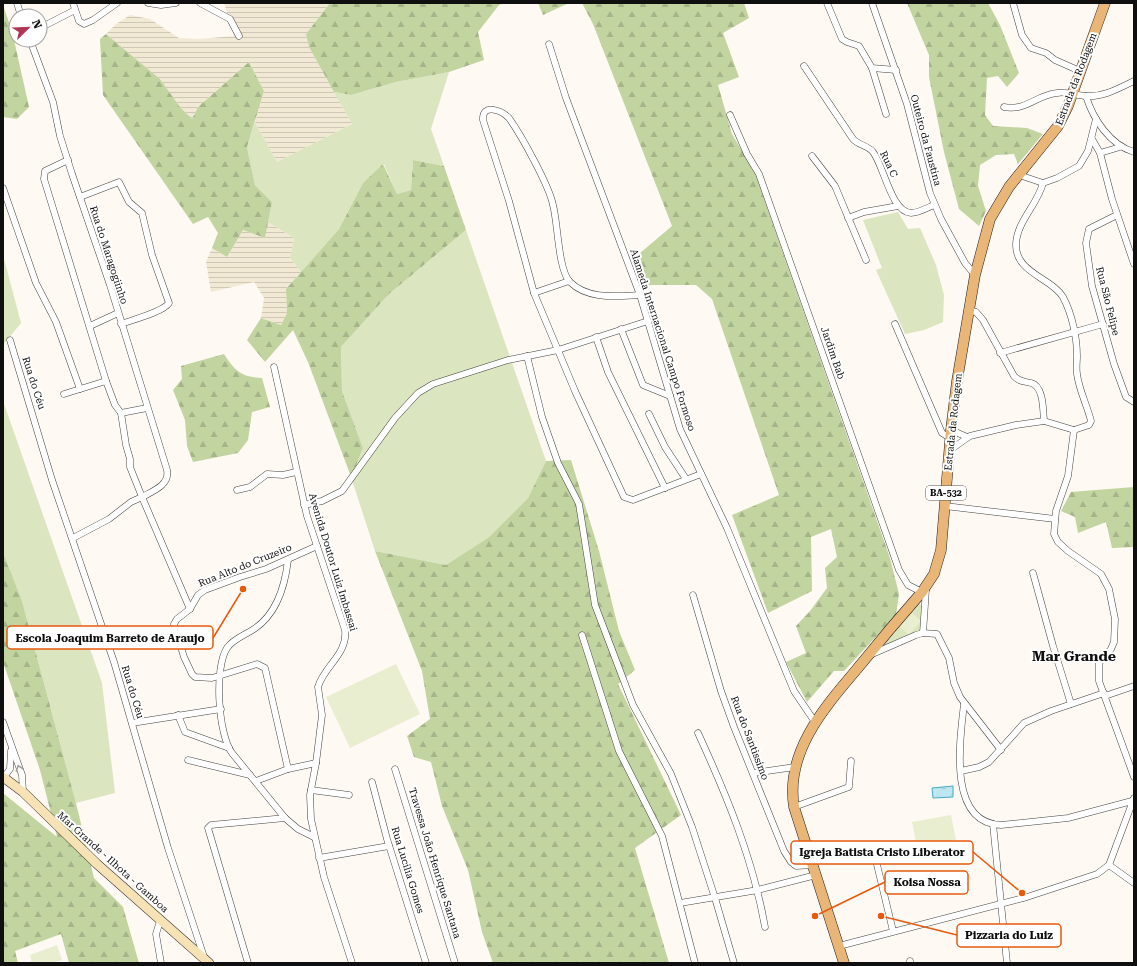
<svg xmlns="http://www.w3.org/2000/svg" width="1137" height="966" font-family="'Roboto Serif',serif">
  <defs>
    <pattern id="farmland-rules" width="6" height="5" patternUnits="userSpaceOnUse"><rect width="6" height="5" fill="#f2e9d5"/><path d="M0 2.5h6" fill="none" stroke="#cec7b6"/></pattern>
    <pattern id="forest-firs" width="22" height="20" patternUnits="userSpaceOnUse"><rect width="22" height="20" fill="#c2d4a0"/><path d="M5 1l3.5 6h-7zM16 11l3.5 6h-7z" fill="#a6b589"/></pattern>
    <pattern id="water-ripples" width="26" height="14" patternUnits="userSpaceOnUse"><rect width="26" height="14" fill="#bde7f0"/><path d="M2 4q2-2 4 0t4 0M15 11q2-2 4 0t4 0" fill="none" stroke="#a1c5cd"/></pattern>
  </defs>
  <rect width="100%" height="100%" fill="#fef9f3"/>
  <g fill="url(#farmland-rules)">
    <polygon points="224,3 330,3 306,34 309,47 352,124 277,162 255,122 264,91 249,62 198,107 192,119 180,107 160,79 106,34 116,24 130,15 150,19 179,38 199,39 234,36"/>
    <polygon points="268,222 294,238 290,258 301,272 286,289 287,313 281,325 261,318 264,298 254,282 211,292 206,262 212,248 227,257 243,230 265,238"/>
  </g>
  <g fill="#dbe5bf">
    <polygon points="449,72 431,129 444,166 413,160 411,190 397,194 384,164 363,183 339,229 301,272 290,258 294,238 268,222 272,202 255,185 247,147 255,122 277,162 352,124 334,92 351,95 396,82"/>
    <polygon points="898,212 908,229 920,228 936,265 944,295 943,322 924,330 905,334 876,270 882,268 863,220"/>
    <polygon points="466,230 546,461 528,498 489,537 446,565 375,551 350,474 355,468 363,448 342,391 341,347 389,294"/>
    <polygon points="3,255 21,323 3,345"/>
    <polygon points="3,401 102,683 115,793 76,803 22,601 3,552"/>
    <polygon points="918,602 922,607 922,630 882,649 880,646"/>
  </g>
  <g fill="url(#forest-firs)">
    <polygon points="330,3 504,3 499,5 478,32 484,60 449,72 396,82 351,95 334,92 309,47 306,34"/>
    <polygon points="538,3 569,3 543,15"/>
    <polygon points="582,3 744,3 749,18 723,33 739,77 718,85 732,134 755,173 890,558 899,594 896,615 844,671 834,671 807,702 786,662 806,653 796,626 810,611 827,588 825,568 837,557 831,529 811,537 812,591 768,613 732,515 779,495 712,299 696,285 644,285 633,259 672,226 593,24"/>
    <polygon points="907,3 988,3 1000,25 1019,73 1007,87 998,76 987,78 985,115 993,126 1027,128 1043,134 1018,164 1014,154 996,155 980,165 978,186 986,211 979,226 959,209 944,152 929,77 929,55"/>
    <polygon points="3,5 12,31 29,107 17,119 3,117"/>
    <polygon points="106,34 160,79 180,107 192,119 198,107 249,62 264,91 247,147 255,185 272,202 265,238 243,230 227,257 212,248 218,233 208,217 193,224 103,95 100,39"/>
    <polygon points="413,160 444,166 466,230 389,294 341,347 342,391 363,448 355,468 350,474 308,362 293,330 265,362 247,340 261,318 281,325 287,313 286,289 339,229 363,183 383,164 397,194 411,190"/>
    <path d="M224,354c11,17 17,23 38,24l8,29 -18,5 -4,28 -10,13 -45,9 -6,-16 -2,-26 -12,-30 9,-11 -1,-13z"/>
    <polygon points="571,460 599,551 619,631 635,670 618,684 681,815 635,848 669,963 493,963 482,932 468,870 442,806 431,762 414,757 407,736 430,719 422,671 375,551 446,565 489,537 528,498 546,461"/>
    <polygon points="1134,487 1134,547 1112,548 1106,522 1078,533 1075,517 1061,511 1071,492"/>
    <polygon points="3,552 22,601 76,803 94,878 123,907 139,963 69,963 61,934 15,951 18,963 3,963 3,793 57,837 40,770 3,662"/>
  </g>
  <g fill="#e9eed0">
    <polygon points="912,613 921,621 909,635 900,627"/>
    <polygon points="396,664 420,714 350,748 326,697"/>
    <polygon points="951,815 956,840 917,847 912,822"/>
    <polygon points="57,945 62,960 52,963 32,963 30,955"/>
  </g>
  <polygon fill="url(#water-ripples)" stroke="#4ba9c0" points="953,786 953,797 933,798 932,788"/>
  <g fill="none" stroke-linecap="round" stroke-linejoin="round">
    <defs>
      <g id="street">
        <polyline points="17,3 21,16"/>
        <polyline points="73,3 79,21 84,24 93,20 117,3"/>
        <polyline points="148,3 161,5 176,3"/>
        <polyline points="200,3 230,19 239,36"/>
        <polyline points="827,3 842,39 847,42 859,46 872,68 896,70"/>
        <polyline points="872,3 907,104 930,193 941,219 965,263 975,275"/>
        <polyline points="1013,3 1022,35 1031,48 1046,53 1055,60 1080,71"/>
        <polyline points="40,28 75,10"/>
        <path d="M30,40l23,62 7,34 12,38 38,111 57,185c3,15 -14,21 -25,27l48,112"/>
        <polyline points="549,44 566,98 640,295 680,429 727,528 794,691 815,722"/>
        <path d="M804,66l49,73c5,6 16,7 20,13 11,14 18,60 38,61 7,0 16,-5 23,-8"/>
        <polyline points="872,68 886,114"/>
        <path d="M1086,96c7,23 24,49 48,56"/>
        <path d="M1004,107c23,4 32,-12 53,-14 10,-2 20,3 30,3 17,1 32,-8 47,-15"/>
        <polyline points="730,115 747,154 759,174 899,570 908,585 922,592"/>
        <polyline points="1092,139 1100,153 1112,199 1134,264"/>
        <polyline points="1100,153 1120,147"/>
        <polyline points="812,156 835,186 866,260"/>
        <polyline points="68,160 45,171 44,179 106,381 115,405 121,413 147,408"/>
        <polyline points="1019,175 1043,183 1057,178 1079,166 1088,151 1096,119"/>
        <path d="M1043,183c-5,21 -26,38 -27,61 -1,29 36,34 47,53 9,17 14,40 14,59 0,6 -1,12 0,18 2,16 10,31 14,47l-2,4 -15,5"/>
        <polyline points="3,188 36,283 56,322 80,389"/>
        <path d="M80,197l39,-15 10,20 13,11 10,42 17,48c-6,9 -37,17 -48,21"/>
        <polyline points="1117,215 1089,229 1086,243 1092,286 1114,364 1126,397 1134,402"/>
        <polyline points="848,218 864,212 898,206"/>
        <polyline points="534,293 569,281"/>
        <path d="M640,295c-23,1 -52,5 -70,-13 -12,-12 -12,-59 -17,-77 -4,-20 -32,-70 -44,-87 -8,-8 -27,-15 -26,2l26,81 25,92 41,98 49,106 9,3 68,-26"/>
        <path d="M968,310l8,2 7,8 31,56c5,6 10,5 17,7 13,3 12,28 13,38"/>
        <polyline points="895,324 942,433 950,438"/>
        <polyline points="90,326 118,313"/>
        <polyline points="621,329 643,385 670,396"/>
        <polyline points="596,337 608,372 665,488"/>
        <polyline points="10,340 52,480 114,662 168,848 204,957"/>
        <polyline points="1000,353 1103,324"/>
        <polyline points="527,356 542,417 558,463 579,504 595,605 633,705 671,774 692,827 715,898 734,963"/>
        <path d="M274,367l33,149 38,114c3,24 -21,36 -27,57l4,28 -6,48 -6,32 1,24 13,58 28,86"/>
        <polyline points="64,394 106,381"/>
        <polyline points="649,414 665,447 686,479"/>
        <polyline points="951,430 967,437"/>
        <polyline points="1074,430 1068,476 1056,511 1054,534 1058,542 1068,551 1101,574 1109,589 1115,619 1114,642 1111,649 1099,663 1099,681 1134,777"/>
        <polyline points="950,450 970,436 1016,425 1044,421 1074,430"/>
        <polyline points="237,490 250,487 267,474 283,475 296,472"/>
        <polyline points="304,505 322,501 342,491 395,418 418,393 433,384 508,360 558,350 648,321"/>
        <polyline points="945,506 1055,519"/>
        <polyline points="73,538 109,519 131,502 142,497 130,467 130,459 126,445 121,413"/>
        <path d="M288,560c-3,26 -11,54 -34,69 -9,6 -21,10 -27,19 -13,20 -9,86 5,105l53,65 13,11 16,8"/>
        <polyline points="1033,573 1053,646 1071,704"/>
        <polyline points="693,595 721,691 734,727 784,851 791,862 796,866 813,865"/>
        <polyline points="923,633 926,589"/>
        <polyline points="582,635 619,751 662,836 695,963"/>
        <polyline points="870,655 916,635 923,633 937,634 949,658 954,683 960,697 1001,750"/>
        <polyline points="1105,696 1134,686"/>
        <path d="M964,704c-4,35 -17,119 37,121l67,-7 64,-17"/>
        <polyline points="178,715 185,732 229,748"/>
        <polyline points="3,722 22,775 23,792"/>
        <polyline points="132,723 221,709"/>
        <path d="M698,733c29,63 55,126 67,194"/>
        <polyline points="188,760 250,775"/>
        <polyline points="288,769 265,668 257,664 212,678 195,677 192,674 184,657 174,624 177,619 190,609 198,595 205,590 240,577 266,569 317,546"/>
        <polyline points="395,769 455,963"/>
        <polyline points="961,771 979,767 989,762 1024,723 1051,711 1104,693"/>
        <polyline points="753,773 795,767"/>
        <polyline points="4,777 10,769 11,751"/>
        <polyline points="256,781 288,769 316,763"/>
        <polyline points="372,782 387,839 426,963"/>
        <polyline points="311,790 349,795"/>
        <polyline points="794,807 849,787 851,761"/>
        <polyline points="993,824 1007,963"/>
        <polyline points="319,858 389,846"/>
        <polyline points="811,861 873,848 893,931"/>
        <polyline points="1109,865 1134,883"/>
        <polyline points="680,903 758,890 816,875"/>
        <polyline points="160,921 156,934 161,963"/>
        <polyline points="839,946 1027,897 1097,874 1109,865 1134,798"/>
        <polyline points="910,961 910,963"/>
        <polyline points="248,963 208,828 211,825 285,818"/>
      </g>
      <polyline id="secondary" points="3,777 23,792 97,864 209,963"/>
      <path id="primary" d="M844,963l-50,-156c-9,-55 30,-99 63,-138 21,-26 43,-52 65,-77l12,-18 7,-24 10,-120 6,-49 18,-106 15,-56 19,-32 49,-61 10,-20 37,-103"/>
    </defs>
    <use href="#street" stroke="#424242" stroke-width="7"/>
    <use href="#secondary" stroke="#313131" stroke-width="10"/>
    <use href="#primary" stroke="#202020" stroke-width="11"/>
    <use href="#street" stroke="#fff" stroke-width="6"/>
    <use href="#secondary" stroke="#f7e2b5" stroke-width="9"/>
    <use href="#primary" stroke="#eab677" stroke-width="10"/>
  </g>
  <defs><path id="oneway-chevron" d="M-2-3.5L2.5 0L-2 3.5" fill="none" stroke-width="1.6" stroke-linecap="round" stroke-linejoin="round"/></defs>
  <use stroke="#9f9f9f" href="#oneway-chevron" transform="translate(19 768) rotate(-109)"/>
  <g text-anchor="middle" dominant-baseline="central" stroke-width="4" stroke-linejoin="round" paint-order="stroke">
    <rect fill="#fff" stroke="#575757" stroke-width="1" x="926" y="486" width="40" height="14" rx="3"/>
    <g font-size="9" font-weight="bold" fill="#0f0f0f">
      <text x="946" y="493">BA-532</text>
    </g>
    <g font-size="10" fill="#0f0f0f" stroke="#fff">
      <text transform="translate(1076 79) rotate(-69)">Estrada da Rodagem</text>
      <text transform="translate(926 140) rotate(75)">Outeiro da Faustina</text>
      <text transform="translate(889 164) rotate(64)">Rua C</text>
      <text transform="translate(109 255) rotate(72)">Rua do Maragogiinho</text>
      <text transform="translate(1108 301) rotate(76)">Rua São Felipe</text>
      <text transform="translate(663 340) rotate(72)">Alameda Internacional Campo Formoso</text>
      <text transform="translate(833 353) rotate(71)">Jardim Bab</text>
      <text transform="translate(34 383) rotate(72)">Rua do Céu</text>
      <text transform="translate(953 422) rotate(-84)">Estrada da Rodagem</text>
      <text transform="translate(333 562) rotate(73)">Avenida Doutor Luiz Imbassai</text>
      <text transform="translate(245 565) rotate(-22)">Rua Alto do Cruzeiro</text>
      <text transform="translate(133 692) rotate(73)">Rua do Céu</text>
      <text transform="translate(750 738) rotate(69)">Rua do Santissimo</text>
      <text transform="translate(113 862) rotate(42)">Mar Grande - Ilhota - Gamboa</text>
      <text transform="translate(435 863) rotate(73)">Travessa João Henrique Santana</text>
      <text transform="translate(408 870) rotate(73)">Rua Lucilia Gomes</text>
    </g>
    <g font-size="14" font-weight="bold" fill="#0f0f0f" stroke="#fff">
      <text x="1074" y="656">Mar Grande</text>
    </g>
  </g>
  <path fill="none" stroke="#e8590c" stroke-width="1.5" d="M243 589L213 638M1022 893L973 852M815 916L885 882M881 916L957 935"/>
  <g fill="#e8590c" stroke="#fff" stroke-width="1.5">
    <circle cx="243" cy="589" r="4"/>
    <circle cx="1022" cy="893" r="4"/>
    <circle cx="815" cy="916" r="4"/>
    <circle cx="881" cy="916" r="4"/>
  </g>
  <g fill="#fff" stroke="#e8590c" stroke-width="1.5">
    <rect x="7" y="626" width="206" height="23" rx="4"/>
    <rect x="791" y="841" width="182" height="23" rx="4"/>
    <rect x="885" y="871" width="83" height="23" rx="4"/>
    <rect x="957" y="924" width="104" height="23" rx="4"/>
  </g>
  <g font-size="11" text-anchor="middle" font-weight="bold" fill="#0f0f0f">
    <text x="110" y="642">Escola Joaquim Barreto de Araujo</text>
    <text x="882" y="856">Igreja Batista Cristo Liberator</text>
    <text x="927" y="886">Koisa Nossa</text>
    <text x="1009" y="939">Pizzaria do Luiz</text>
  </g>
  <rect width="1137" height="966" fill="none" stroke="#0f0f0f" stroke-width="8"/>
  <g transform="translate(28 28) rotate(67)"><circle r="19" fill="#ffffff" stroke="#9f9f9f"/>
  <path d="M0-3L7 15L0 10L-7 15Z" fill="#b13555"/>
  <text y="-6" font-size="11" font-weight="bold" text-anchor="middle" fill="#0f0f0f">N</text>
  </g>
</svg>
